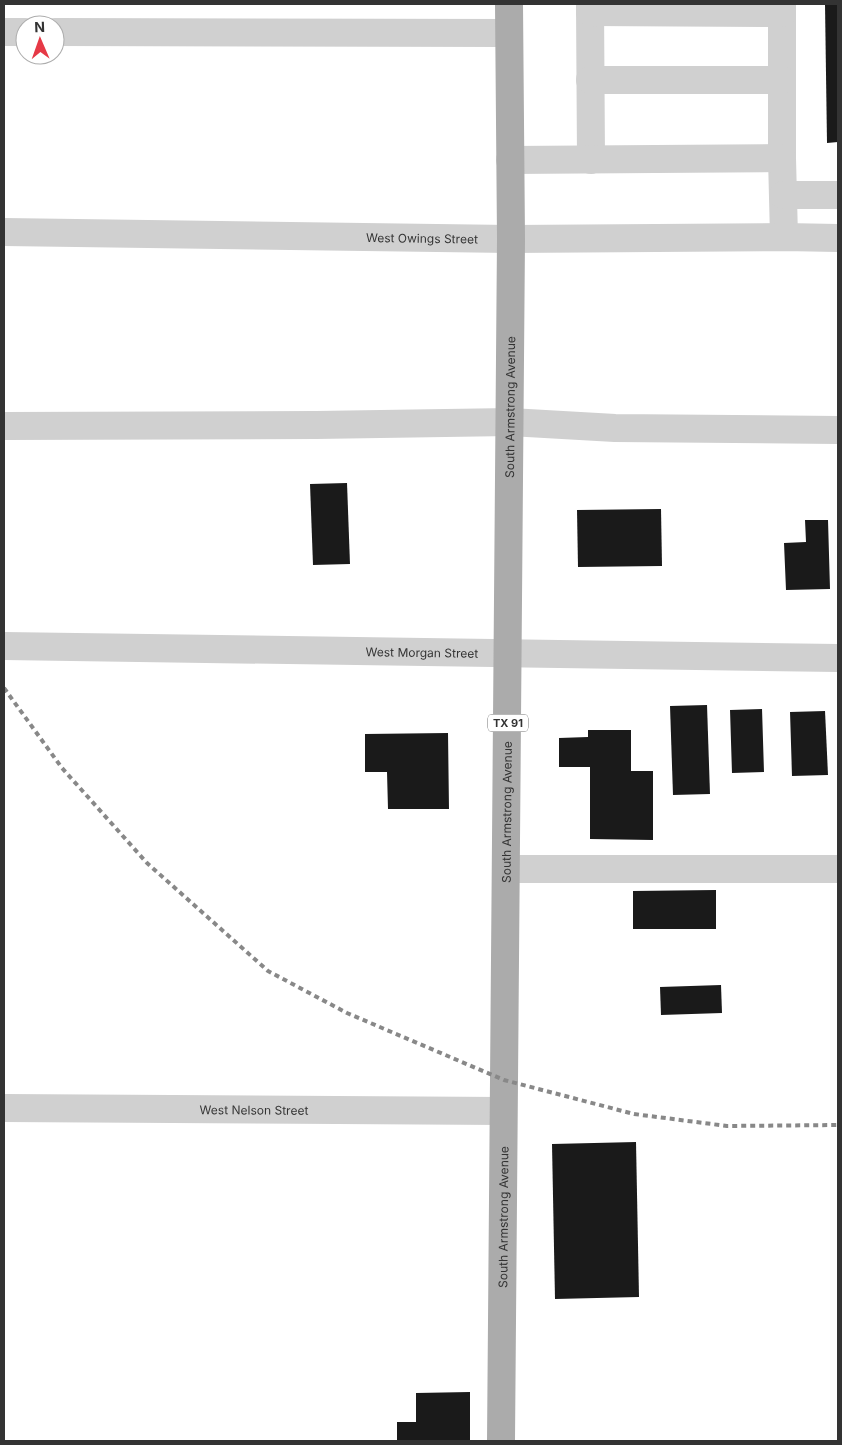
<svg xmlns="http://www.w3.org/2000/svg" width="842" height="1445" font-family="Inter,sans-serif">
  <rect width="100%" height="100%" fill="#fff"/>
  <g fill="#1a1a1a">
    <polygon points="825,4 838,4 838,142 827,143"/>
    <polygon points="347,483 350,564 313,565 310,484"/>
    <polygon points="661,509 662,566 578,567 577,510"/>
    <polygon points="805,520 828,520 830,589 786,590 784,543 806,542"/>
    <polygon points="707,705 710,794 673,795 670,706"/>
    <polygon points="762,709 764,772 732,773 730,710"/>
    <polygon points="825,711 828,775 792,776 790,712"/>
    <polygon points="588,730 631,730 631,771 653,771 653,840 590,839 590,767 559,767 559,738 588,737"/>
    <polygon points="448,733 449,809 388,809 387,772 365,772 365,734"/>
    <polygon points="716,890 716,929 633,929 633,891"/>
    <polygon points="721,985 722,1013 661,1015 660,987"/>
    <polygon points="636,1142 639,1297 555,1299 552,1144"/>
    <polygon points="470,1392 470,1441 397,1441 397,1422 416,1422 416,1393"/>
  </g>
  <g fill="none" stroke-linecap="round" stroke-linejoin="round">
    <g stroke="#d0d0d0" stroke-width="28">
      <polyline points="590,4 591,160"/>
      <polyline points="782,4 782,158 784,237"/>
      <polyline points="590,12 782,13"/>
      <polyline points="4,32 25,32"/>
      <polyline points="55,32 509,33"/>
      <polyline points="590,80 782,80"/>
      <polyline points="510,160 782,158"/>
      <polyline points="783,195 838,195"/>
      <path id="s1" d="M4,232l507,7 273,-2 54,1"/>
      <polyline points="4,426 316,425 510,422 615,428 838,430"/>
      <path id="s2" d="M4,646l834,12"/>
      <polyline points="506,869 838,869"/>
      <path id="s3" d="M4,1108l499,3"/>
    </g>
    <path stroke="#ababab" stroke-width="28" id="s4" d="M501,1441l10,-1202 -2,-235"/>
    <polyline stroke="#888" stroke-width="4" stroke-dasharray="5 4" stroke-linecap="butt" points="4,688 62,768 147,863 268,971 347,1013 504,1080 634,1114 727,1126 838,1125"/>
  </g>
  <g text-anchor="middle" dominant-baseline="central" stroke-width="5" stroke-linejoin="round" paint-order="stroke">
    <rect fill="#fff" stroke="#707070" stroke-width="1" x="488" y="714.5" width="40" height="17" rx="4"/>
    <g font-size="11" font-weight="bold" fill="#333">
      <text x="508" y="723">TX 91</text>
    </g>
    <g font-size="12" fill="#333" stroke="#fff">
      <text stroke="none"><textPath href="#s1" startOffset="418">West Owings Street</textPath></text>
      <text stroke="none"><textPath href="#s4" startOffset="1034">South Armstrong Avenue</textPath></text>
      <text stroke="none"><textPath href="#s2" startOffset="418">West Morgan Street</textPath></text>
      <text stroke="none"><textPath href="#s4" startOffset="629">South Armstrong Avenue</textPath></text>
      <text stroke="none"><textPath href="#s3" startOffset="250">West Nelson Street</textPath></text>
      <text stroke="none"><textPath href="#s4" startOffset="224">South Armstrong Avenue</textPath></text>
    </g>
  </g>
  <rect width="842" height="1445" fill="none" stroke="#333333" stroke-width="10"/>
  <g transform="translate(40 40) rotate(358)"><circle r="24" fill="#ffffff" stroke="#adadad"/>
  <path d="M0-4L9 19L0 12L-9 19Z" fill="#e63946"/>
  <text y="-8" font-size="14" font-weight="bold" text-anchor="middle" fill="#333333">N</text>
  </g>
</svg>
